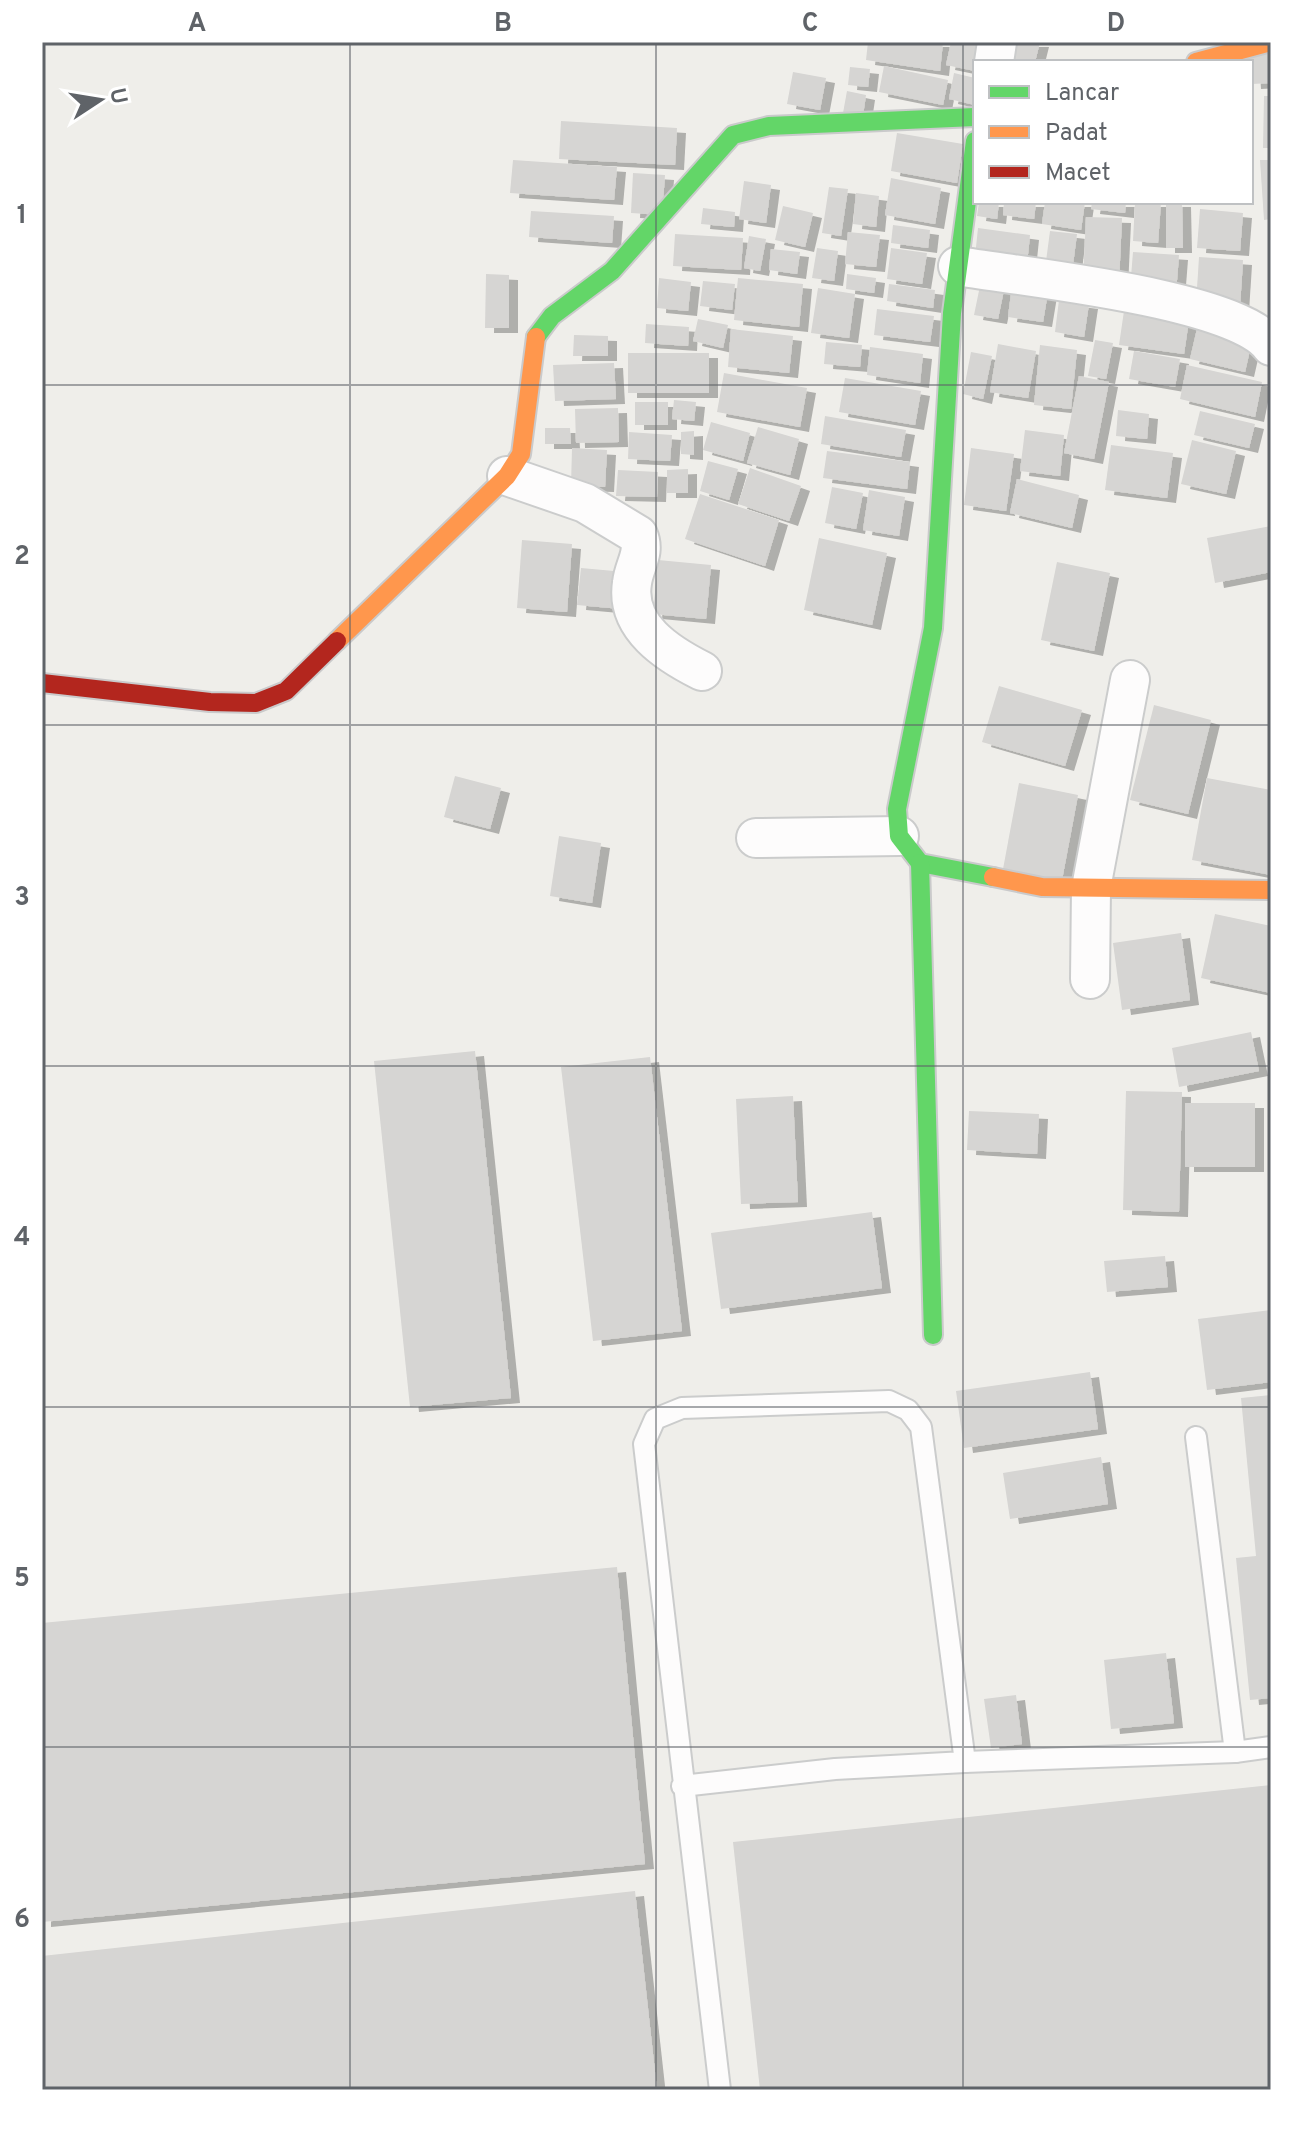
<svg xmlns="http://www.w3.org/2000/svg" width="1313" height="2132" font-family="Overpass,sans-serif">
  <defs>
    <filter id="shadow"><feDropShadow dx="9" dy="5" stdDeviation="0" flood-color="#0004"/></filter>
  </defs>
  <rect width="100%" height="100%" fill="#efeeea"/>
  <g fill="#d6d5d3" filter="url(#shadow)">
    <polygon points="868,42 943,42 940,71 866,60"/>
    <polygon points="951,42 992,42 990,62 975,62 975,71 946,65"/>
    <polygon points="1010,42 1040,42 1035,62 1005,62"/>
    <polygon points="1271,52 1271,83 1252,84 1250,53"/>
    <polygon points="884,66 948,80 943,105 879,92"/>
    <polygon points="850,67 870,69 868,87 848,85"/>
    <polygon points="793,72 826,78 820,110 787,104"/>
    <polygon points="954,73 975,78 975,105 949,99"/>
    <polygon points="847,91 866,95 863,115 843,113"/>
    <polygon points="1264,96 1271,96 1271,148 1263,148"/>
    <polygon points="561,121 677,128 675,165 559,159"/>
    <polygon points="897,133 963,144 957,183 891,171"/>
    <polygon points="513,160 617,167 614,200 510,193"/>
    <polygon points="1260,160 1271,160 1271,219 1264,220"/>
    <polygon points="633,173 665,175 662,215 631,213"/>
    <polygon points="891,178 941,188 935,224 885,215"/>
    <polygon points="744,181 771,185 766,223 739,219"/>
    <polygon points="829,187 848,189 841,236 822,233"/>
    <polygon points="856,193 879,196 876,227 853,224"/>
    <polygon points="979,202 999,202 997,219 977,216"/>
    <polygon points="1004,202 1036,202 1034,219 1003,215"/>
    <polygon points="1045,202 1085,202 1081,230 1042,224"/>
    <polygon points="1092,202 1126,202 1125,213 1091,209"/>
    <polygon points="1135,202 1161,202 1158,243 1133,241"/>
    <polygon points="1166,202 1182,202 1183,248 1166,248"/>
    <polygon points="783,206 813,213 805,247 775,240"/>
    <polygon points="703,208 735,212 734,227 701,224"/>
    <polygon points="1200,209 1243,213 1240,251 1197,248"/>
    <polygon points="531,211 614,216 612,243 529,237"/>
    <polygon points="1086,217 1122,218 1119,282 1083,280"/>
    <polygon points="893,225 930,230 928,248 891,243"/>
    <polygon points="978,228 1030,235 1027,264 975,257"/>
    <polygon points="1050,231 1077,234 1072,272 1045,269"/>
    <polygon points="848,232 880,235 876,267 845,264"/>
    <polygon points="675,234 743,238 741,270 673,266"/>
    <polygon points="749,236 766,239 760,271 744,268"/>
    <polygon points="817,248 838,251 834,281 812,278"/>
    <polygon points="891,248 927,253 922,284 887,279"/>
    <polygon points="771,249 800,252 797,274 769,270"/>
    <polygon points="1133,252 1179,255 1176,293 1130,289"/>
    <polygon points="1199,257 1243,260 1240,307 1196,304"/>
    <polygon points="486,274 509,275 509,328 485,328"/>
    <polygon points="847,274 876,278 874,293 846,289"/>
    <polygon points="659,278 691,282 688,311 657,308"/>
    <polygon points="738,278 803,284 799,327 734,320"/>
    <polygon points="703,281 735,284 732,310 700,306"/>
    <polygon points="981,281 1005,285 998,319 974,315"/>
    <polygon points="889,284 935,290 933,308 887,301"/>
    <polygon points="1012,286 1048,292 1043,322 1008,317"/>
    <polygon points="818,288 855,294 849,338 811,333"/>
    <polygon points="1059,300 1089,304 1084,337 1055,332"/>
    <polygon points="877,309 934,316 930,342 874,335"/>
    <polygon points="1124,311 1189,320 1184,354 1119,345"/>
    <polygon points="698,319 728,325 723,348 693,341"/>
    <polygon points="646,324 689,327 688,346 645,343"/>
    <polygon points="731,329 793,336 789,373 728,367"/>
    <polygon points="1197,329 1252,341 1245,372 1190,359"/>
    <polygon points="574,335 608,336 608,356 573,356"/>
    <polygon points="1095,340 1113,343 1106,379 1088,376"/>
    <polygon points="826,342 862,345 860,367 824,364"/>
    <polygon points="998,344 1036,351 1028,398 990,392"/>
    <polygon points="1040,345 1077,350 1071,409 1034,405"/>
    <polygon points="870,347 923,354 920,383 867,375"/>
    <polygon points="1134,351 1180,359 1175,387 1129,379"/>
    <polygon points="971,352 992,356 983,399 963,394"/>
    <rect x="628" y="353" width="81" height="40"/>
    <polygon points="614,363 616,399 555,401 553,365"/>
    <polygon points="1187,365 1262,382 1255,417 1180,399"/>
    <polygon points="724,373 807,388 800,427 717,412"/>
    <polygon points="1079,376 1109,382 1094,459 1064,453"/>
    <polygon points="845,378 921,391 915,425 839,412"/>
    <polygon points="674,400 696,402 694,421 672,419"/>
    <rect x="635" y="402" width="33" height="23"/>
    <polygon points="618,408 619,442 576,443 575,409"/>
    <polygon points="1118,410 1149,414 1147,439 1116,436"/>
    <polygon points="1200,411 1255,424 1249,448 1194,435"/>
    <polygon points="825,416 906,430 901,457 821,444"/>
    <polygon points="711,422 750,433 743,461 703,450"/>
    <polygon points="758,427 799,439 790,475 747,463"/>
    <polygon points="545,428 570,428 571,444 545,444"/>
    <polygon points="1025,430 1064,435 1060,476 1020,471"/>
    <polygon points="694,431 694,455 681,454 681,432"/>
    <polygon points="629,432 672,435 670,461 628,459"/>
    <polygon points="1192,440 1236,451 1226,494 1181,484"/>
    <polygon points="1111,445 1173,453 1167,498 1105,490"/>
    <polygon points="572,448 607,450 605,487 571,486"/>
    <polygon points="971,448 1014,454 1006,511 964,505"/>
    <polygon points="827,451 910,462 907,489 823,478"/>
    <polygon points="708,461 738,469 729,500 700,491"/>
    <polygon points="750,468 801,486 789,521 738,504"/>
    <polygon points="688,469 688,493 667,493 667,470"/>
    <polygon points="618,470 658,472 657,497 616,496"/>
    <polygon points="1017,479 1079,495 1072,528 1010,513"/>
    <polygon points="832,487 863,493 856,529 825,523"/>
    <polygon points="869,490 905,497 899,536 863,530"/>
    <polygon points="700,494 779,520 765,566 685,539"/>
    <polygon points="1271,526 1271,572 1215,583 1207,538"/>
    <polygon points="819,538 887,553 872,625 804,610"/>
    <polygon points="522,540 572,544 567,612 517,608"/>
    <polygon points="658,560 711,565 706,619 653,614"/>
    <polygon points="1057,562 1110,573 1094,651 1041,640"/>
    <polygon points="581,568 625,572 621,609 577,605"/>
    <polygon points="999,686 1082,710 1065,766 982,742"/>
    <polygon points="1154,705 1211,720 1188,814 1130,800"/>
    <polygon points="455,776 501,788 490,829 444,817"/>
    <polygon points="1207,778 1271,790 1271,875 1192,860"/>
    <polygon points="1019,783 1078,795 1062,880 1003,869"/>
    <polygon points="559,836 601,843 592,903 550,896"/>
    <polygon points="1215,914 1271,926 1271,993 1201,978"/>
    <polygon points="1181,933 1190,1000 1122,1010 1113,943"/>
    <polygon points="1251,1032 1259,1071 1179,1087 1172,1048"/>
    <polygon points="475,1051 511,1398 410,1407 374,1061"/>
    <polygon points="650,1057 682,1331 593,1341 561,1067"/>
    <polygon points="1126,1091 1182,1092 1179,1212 1123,1210"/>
    <polygon points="793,1096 798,1202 741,1204 736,1099"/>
    <rect x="1185" y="1103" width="70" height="64"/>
    <polygon points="969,1111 1039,1114 1037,1154 967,1150"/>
    <polygon points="872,1212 882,1288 721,1309 711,1233"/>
    <polygon points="1165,1256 1168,1287 1107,1292 1104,1261"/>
    <polygon points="1271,1310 1271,1382 1207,1390 1198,1319"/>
    <polygon points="1090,1372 1098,1429 964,1448 956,1391"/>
    <polygon points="1271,1395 1271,1698 1250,1700 1236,1558 1256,1556 1241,1398"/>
    <polygon points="1101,1457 1108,1504 1010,1519 1003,1473"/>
    <polygon points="617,1567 645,1864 42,1922 42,1623"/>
    <polygon points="1166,1653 1174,1723 1111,1729 1104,1660"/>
    <polygon points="1016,1695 1022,1744 991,1748 984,1699"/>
    <polygon points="1271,1785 1271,2090 760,2090 733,1842"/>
    <polygon points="635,1891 657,2090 42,2090 42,1956"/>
  </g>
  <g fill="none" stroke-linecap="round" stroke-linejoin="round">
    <defs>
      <g id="lane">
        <polyline points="1196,1437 1235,1752"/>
        <polyline points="965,1762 1235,1752 1271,1747"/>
        <polyline points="682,1786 835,1769 965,1762 921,1427 908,1410 889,1401 682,1408 655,1419 644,1444 720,2090"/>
      </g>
      <g id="street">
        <polyline points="994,62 997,42"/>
        <path d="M958,266c64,11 278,32 313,80"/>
        <path d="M507,476l78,27 53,32c8,18 -4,30 -6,48 -7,44 36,71 70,88"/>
        <polyline points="756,838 899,836"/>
        <polyline points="1090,979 1091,888 1130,680"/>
      </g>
      <g id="fast">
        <polyline points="975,141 952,313 933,628 897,809 899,836 920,863 993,877"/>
        <polyline points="536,337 552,316 612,271 733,135 769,126 975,117"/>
        <polyline points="920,863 933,1335"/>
      </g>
      <g id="slow">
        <polyline points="1196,62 1271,42"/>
        <polyline points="337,641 507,476 521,454 536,337"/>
        <polyline points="993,877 1042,887 1271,890"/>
      </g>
      <polyline id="jam" points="42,683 210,702 256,703 286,691 337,641"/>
    </defs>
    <use href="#lane" stroke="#cbcccc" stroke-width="24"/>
    <use href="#street" stroke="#cbcccc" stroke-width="42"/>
    <use href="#fast" stroke="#cacacb" stroke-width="22"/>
    <use href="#slow" stroke="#cacacb" stroke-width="22"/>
    <use href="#jam" stroke="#cacacb" stroke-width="22"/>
    <use href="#lane" stroke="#fdfcfc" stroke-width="20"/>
    <use href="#street" stroke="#fdfcfc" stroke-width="38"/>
    <use href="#fast" stroke="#63d668" stroke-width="18"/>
    <use href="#slow" stroke="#ff974d" stroke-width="18"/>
    <use href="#jam" stroke="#b3261e" stroke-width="18"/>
  </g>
  <path fill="none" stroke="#5f6368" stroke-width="2" stroke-opacity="0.55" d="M350,42v2048M656,42v2048M963,42v2048M42,385h1229M42,725h1229M42,1066h1229M42,1407h1229M42,1747h1229"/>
  <rect width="1313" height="2132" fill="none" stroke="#ffffff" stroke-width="88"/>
  <rect x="973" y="60" width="280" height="144" fill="#ffffff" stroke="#bfc1c3" stroke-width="2"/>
  <rect x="989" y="86" width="40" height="12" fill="#63d668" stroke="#bfc1c3" stroke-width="2"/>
  <text x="1045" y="100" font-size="24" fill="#5f6368">Lancar</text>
  <rect x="989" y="126" width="40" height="12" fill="#ff974d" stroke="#bfc1c3" stroke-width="2"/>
  <text x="1045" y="140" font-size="24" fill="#5f6368">Padat</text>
  <rect x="989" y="166" width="40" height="12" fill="#b3261e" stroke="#bfc1c3" stroke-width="2"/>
  <text x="1045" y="180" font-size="24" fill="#5f6368">Macet</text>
  <g transform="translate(100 100) rotate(78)" stroke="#ffffff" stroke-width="6" paint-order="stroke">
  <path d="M0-6L14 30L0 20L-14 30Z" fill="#5f6368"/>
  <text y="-12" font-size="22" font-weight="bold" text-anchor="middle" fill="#5f6368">U</text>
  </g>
  <rect x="44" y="44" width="1225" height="2044" fill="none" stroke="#5f6368" stroke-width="3"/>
  <g font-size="26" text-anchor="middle" font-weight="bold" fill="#5f6368">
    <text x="197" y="31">A</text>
    <text x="503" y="31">B</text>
    <text x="810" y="31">C</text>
    <text x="1116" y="31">D</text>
    <text x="22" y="223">1</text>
    <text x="22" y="564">2</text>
    <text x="22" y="905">3</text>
    <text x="22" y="1245">4</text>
    <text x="22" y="1586">5</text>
    <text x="22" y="1927">6</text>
  </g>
</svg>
